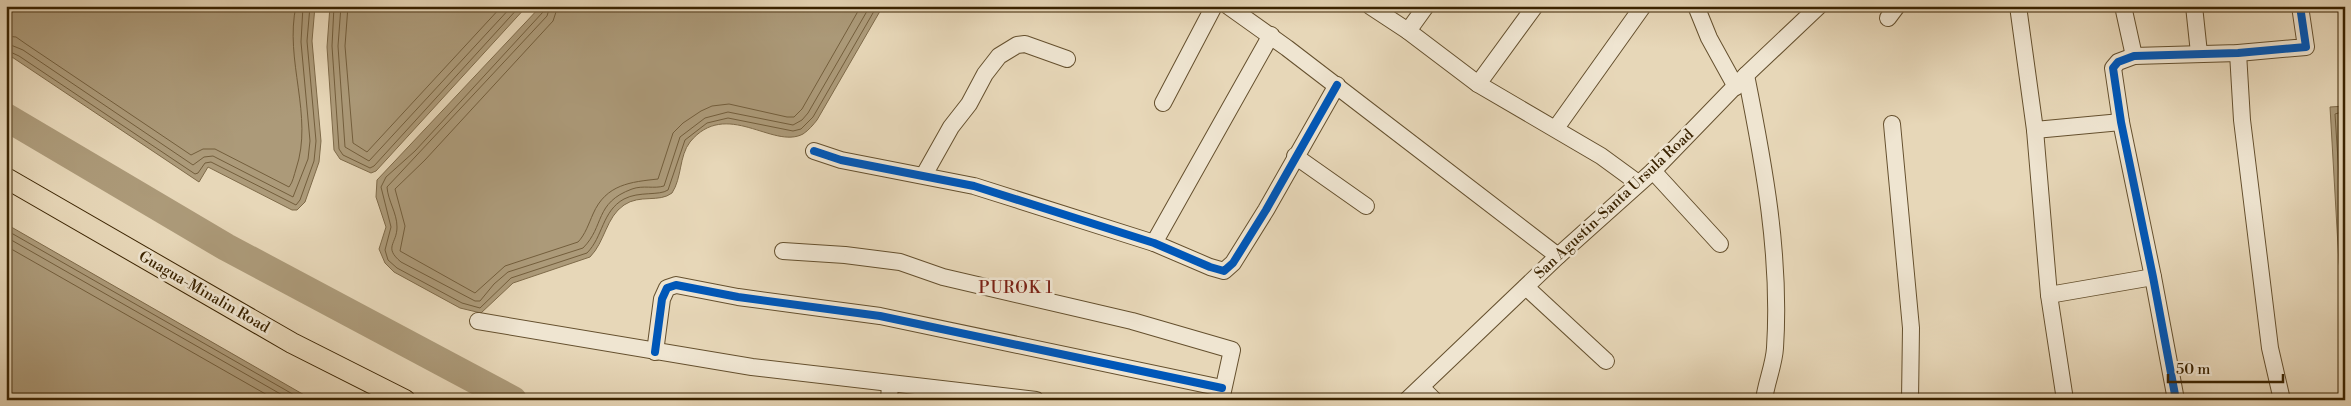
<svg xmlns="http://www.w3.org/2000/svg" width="2351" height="406" font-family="'Libre Bodoni',serif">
  <rect width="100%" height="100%" fill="#e7d7b8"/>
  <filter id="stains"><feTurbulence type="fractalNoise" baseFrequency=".004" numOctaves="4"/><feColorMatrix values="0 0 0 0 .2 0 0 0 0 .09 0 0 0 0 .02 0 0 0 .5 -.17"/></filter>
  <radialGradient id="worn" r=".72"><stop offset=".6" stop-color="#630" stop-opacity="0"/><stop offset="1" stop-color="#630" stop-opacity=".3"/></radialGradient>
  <g fill="#ac9a79" stroke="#7e6a49">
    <polygon points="6,6 315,6 312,41 321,141 319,162 305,202 297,210 292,210 208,167 199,182 6,53"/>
    <polygon points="330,6 527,6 376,171 371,173 340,159 334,150 327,47"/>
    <path d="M541,6h342l-66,114c-4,5 -8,10 -14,14 -30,16 -77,-36 -113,8 -11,14 -8,36 -18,51 -13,10 -32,1 -48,12 -18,12 -19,37 -34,52l-77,26 -32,30 -21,-5 -66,-36 -9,-9 -6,-14 7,-22 -10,-30 1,-17z"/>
    <polygon points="2345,106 2345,300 2339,263 2330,107"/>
    <polygon points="6,224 313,400 6,400"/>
  </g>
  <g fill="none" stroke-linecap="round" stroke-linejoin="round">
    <g stroke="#735e3c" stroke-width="1">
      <polyline points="334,6 332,46 339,149 343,155 370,168 374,166 520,6"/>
      <polyline points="341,6 338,46 345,147 369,161 512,6"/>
      <polyline points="348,6 345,46 353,143 367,152 502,6"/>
      <path d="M544,6l-1,6 -128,139 -29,26 -5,10 10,40 -6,23 3,10 9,8 65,35 18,5 31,-30 76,-25c16,-16 15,-42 37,-54 15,-8 35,-3 44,-9l17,-50 22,-17 21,-5 65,13 8,-2 12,-12 64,-111"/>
      <path d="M550,6l-3,10 -160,171c1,14 10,26 10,40 0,17 -14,20 4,35l74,39h5l14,-17 14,-12 75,-24c22,-22 11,-45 49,-59 11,-4 22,0 32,-3l16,-49 25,-19 23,-6 65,13 9,-5 6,-7 62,-107"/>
      <path d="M558,6l-5,15 -128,139 -30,29 10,37 -5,25 75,42 30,-27 73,-24c7,-7 11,-19 15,-28 13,-30 38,-32 65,-35l15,-46 10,-10 18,-12 11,-5 17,-2 58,13h7l8,-8 59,-103"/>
      <path d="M6,36l10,1 10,7 165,111 12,-6h12l74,38c4,-5 5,-12 7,-18 18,-53 -12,-109 0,-163"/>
      <polyline points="6,43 23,50 193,165 204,157 213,156 293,197 308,159 310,141 301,42 303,6"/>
      <polyline points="6,50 19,56 195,174 198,173 205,163 211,162 296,205 300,200 314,161 316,141 307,41 310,6"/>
      <polyline points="2345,111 2335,114 2345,268"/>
      <polyline points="2345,117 2342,119 2345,170"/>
      <polyline points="6,230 303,400"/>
      <polyline points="6,237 291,400"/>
      <polyline points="6,246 276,400"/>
    </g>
    <polyline stroke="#ac9a79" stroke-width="28" points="6,117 226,247 513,400"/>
    <defs>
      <g id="minor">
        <polyline points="1228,6 1287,48 1558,256"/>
        <polyline points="1370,6 1408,31 1478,84 1601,156 1638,183"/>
        <polyline points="1696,6 1709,38 1736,87"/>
        <polyline points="2018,6 2035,130 2049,295 2065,400"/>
        <polyline points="2123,6 2134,56"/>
        <polyline points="2194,6 2199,53"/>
        <polyline points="1888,18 1897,6"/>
        <polyline points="1408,31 1426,6"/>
        <polyline points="2238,53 2242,120 2270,348 2282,400"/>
        <path d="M1746,75c18,90 35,181 29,273 -1,17 -9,35 -11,52"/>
        <polyline points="1478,84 1535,6"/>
        <polyline points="1163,103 1214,6"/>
        <polyline points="1892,124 1911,328 1910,400"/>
        <polyline points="1556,128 1643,6"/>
        <polyline points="2035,130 2121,122"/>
        <polyline points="814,151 841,160 974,186 1154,243 1210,267 1224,271 1233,263 1266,210 1337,85"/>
        <polyline points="1295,156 1366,206"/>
        <polyline points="1653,171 1720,244"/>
        <polyline points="924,175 951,127 969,104 985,74 999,56 1017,45 1025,44 1067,59"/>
        <polyline points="1154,243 1271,35"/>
        <polyline points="783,251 845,255 900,262 943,277 1132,321 1232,350 1221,400"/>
        <polyline points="1526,287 1606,361"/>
        <polyline points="2049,295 2153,277"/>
        <polyline points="478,321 752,367 1036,400"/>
        <polyline points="655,352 662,299 667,288 676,285 738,297 880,316 1222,388"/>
        <polyline points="1422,388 1434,400"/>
        <polyline points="889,400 890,384"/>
        <polyline points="1407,400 1558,256 1653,171 1746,75 1819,6"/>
        <polyline points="2176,400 2153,277 2121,122 2113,68 2118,62 2134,56 2238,53 2306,47 2300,6"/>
      </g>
      <polyline id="major" points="6,178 292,343 405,400"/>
    </defs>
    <use href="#minor" stroke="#65502e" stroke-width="18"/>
    <use href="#major" stroke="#3a2300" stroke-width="22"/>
    <use href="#minor" stroke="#efe5d1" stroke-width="16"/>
    <use href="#major" stroke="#e7d7b8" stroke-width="20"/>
    <defs>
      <g id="cycleway">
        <polyline points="814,151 841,160 974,186 1154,243 1210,267 1224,271 1233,263 1266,210 1337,85"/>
        <polyline points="655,352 662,299 667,288 676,285 738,297 880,316 1222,388"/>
        <polyline points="2176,400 2153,277 2121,122 2113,68 2118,62 2134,56 2238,53 2306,47 2300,6"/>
      </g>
    </defs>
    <use href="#cycleway" stroke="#efe5d1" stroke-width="11"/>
    <use href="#cycleway" stroke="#0057b8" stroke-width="8"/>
  </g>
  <g text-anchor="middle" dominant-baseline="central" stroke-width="5" stroke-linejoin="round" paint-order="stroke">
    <g font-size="15" fill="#3a2300" stroke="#efe5d1">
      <text transform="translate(1614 204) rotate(-43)">San Agustin-Santa Ursula Road</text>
      <text transform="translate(204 292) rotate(30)">Guagua-Minalin Road</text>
    </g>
    <g font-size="16" letter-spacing="1" fill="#7a1f14" stroke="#efe5d1">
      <text x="1016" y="288">PUROK 1</text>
    </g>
  </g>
  <rect width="2351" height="406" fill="none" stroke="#e7d7b8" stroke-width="25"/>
  <rect x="8" y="8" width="2336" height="391" fill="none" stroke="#3a2300" stroke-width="2.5"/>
  <rect x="12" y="12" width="2326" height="381" fill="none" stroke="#3a2300"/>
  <path d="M2168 374v8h115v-8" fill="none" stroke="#3a2300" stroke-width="2.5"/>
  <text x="2176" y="374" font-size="15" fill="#3a2300" stroke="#efe5d1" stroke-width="4" paint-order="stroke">50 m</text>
  <rect width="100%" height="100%" filter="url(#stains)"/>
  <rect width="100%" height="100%" fill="url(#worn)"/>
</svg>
